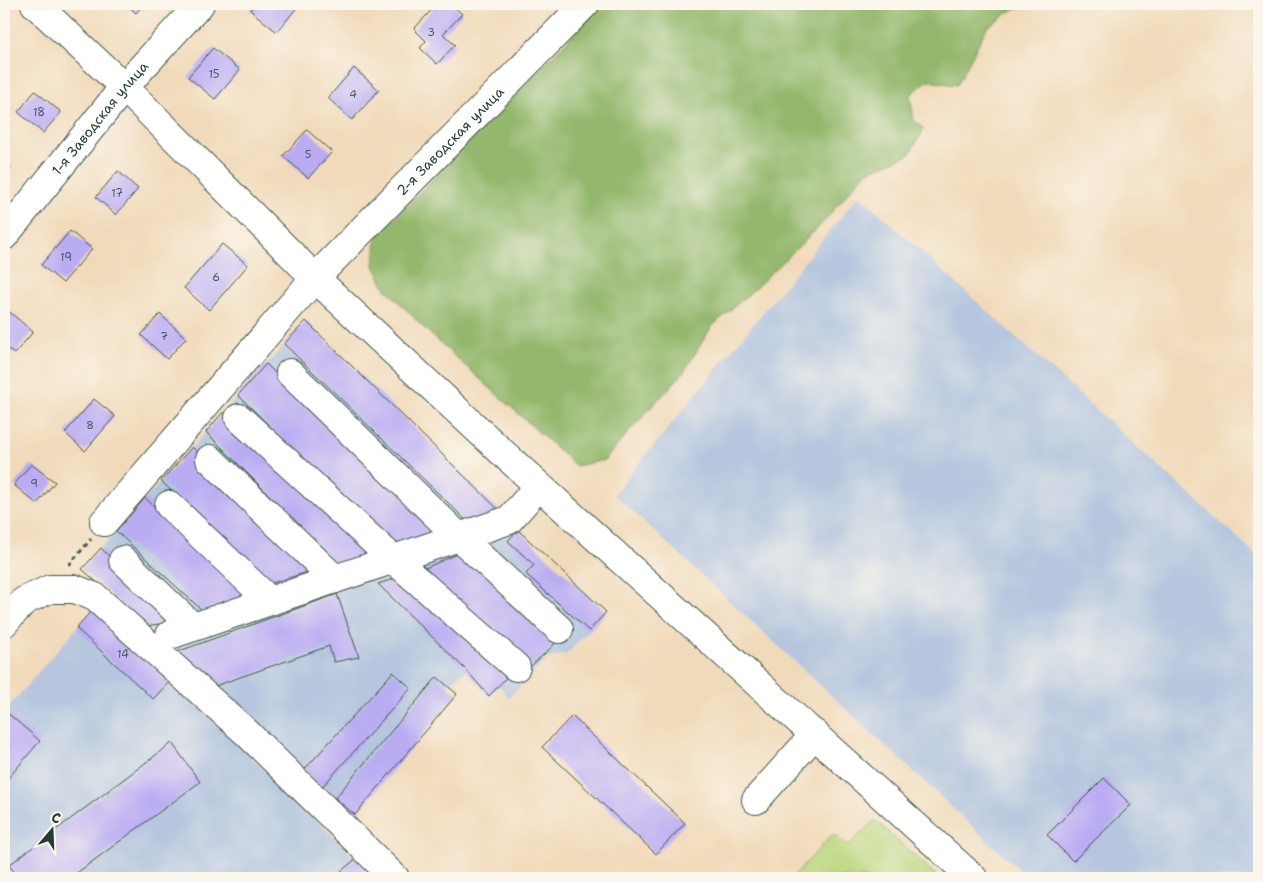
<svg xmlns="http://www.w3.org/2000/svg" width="1263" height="882" font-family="'Shantell Sans',sans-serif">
  <rect width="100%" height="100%" fill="#fbf7ec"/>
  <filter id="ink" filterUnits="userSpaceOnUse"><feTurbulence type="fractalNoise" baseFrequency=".02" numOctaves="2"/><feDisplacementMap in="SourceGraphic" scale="10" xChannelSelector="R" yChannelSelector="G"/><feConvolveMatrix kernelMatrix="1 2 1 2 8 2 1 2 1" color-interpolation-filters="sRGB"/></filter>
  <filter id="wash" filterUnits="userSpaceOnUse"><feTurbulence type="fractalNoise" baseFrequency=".0096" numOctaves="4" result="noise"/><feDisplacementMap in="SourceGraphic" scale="20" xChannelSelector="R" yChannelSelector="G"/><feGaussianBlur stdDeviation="1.12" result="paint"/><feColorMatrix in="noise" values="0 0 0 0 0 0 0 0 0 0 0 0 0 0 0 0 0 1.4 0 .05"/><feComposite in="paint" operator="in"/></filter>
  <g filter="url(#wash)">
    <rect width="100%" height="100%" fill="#f1daba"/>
    <g fill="#b5c6de">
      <polygon points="859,195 1259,557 1259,878 1028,878 614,494"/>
      <polygon points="306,321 518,530 606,612 567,654 548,658 509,698 499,685 489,696 466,670 447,685 457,694 355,815 82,569"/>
      <polygon points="93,609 171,680 377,878 4,878 4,712"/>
    </g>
    <polygon fill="#bad67c" stroke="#6c8a58" points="875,820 939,878 792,878 833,834 848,846"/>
    <polygon fill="#93b76c" stroke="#597a50" points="603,4 1037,4 1014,9 987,27 957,85 927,81 910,95 914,120 924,129 909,155 866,172 817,229 750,293 712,326 683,373 634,426 605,460 576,466 425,329 386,289 374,266 376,237"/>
    <g id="blocks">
      <g fill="#baacf3">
        <polygon points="126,4 144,4 136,13"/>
        <polygon points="255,4 297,4 299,5 277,32 250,10"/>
        <polygon points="437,4 451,4 462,14 443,34 455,45 437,64 420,48 426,41 414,29"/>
        <polygon points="213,48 240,70 215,99 188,77"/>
        <polygon points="354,68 379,90 352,120 328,98"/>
        <polygon points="35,91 61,112 43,133 18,112"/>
        <polygon points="307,130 332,152 308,178 283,156"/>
        <polygon points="4,161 11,168 4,177"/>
        <polygon points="118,171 138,189 116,215 96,197"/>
        <polygon points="70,231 92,249 63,283 41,265"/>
        <polygon points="222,244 248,265 209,310 184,288"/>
        <polygon points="4,307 33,332 14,354 4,345"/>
        <polygon points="160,314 186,338 167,359 141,335"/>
        <polygon points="306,321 504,515 473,527 284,344"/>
        <polygon points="266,364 442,533 394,549 238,395"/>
        <polygon points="94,399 115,416 85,451 65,433"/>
        <polygon points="223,412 371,556 340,566 206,432"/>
        <polygon points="192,447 314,570 269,584 161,481"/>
        <polygon points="31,464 55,482 37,504 14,485"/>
        <polygon points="145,498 243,587 243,599 205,613 116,531"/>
        <polygon points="518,530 606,612 589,631 526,574 534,565 508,541"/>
        <polygon points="101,548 163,612 165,623 146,626 82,569"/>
        <polygon points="466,550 559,640 529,668 423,569"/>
        <polygon points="405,575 506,678 489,696 466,670 378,584"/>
        <polygon points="337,594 359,657 334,662 329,646 212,687 174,653"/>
        <polygon points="93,609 171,680 153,699 76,628"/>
        <polygon points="393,672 411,688 322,787 304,770"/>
        <polygon points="437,677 457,694 355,815 335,798"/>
        <polygon points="4,710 40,741 4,783"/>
        <polygon points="572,716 685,823 656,854 542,747"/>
        <polygon points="172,743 200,782 70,878 19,878 9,865"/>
        <polygon points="1104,778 1131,805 1073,861 1047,835"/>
        <polygon points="357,858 377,878 346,878 340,872"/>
      </g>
    </g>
  </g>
  <g filter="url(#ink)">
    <use href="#blocks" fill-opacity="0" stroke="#3e5548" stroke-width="1"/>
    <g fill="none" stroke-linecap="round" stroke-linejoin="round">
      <defs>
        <g id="minor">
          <polyline points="35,4 124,87 315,278 505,455 973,878"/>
          <path id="s1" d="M4,236l120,-149 76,-83"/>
          <polyline points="290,373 459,537 559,629"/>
          <polyline points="239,418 393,559 516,667"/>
          <polyline points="210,459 335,579"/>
          <polyline points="169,505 270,601"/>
          <path id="s2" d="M104,522l211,-244 270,-274"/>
          <polyline points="123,560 193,627"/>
          <polyline points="4,623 24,601 50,589 75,589 95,597 246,732 395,878"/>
          <polyline points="170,635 509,520 539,486"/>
          <polyline points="756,800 815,734"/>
        </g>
      </defs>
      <use href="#minor" stroke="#3e5548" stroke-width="30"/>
      <polyline stroke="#3e5548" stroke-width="3" stroke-dasharray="4 4" stroke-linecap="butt" points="69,565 91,539"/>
      <use href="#minor" stroke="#fff" stroke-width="28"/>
    </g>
  </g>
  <g text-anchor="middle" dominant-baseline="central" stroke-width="5" stroke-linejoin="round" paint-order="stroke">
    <g font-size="11" fill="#465964">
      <text x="431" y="32">3</text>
      <text x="214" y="74">15</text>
      <text x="353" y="94">4</text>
      <text x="39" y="112">18</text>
      <text x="308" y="154">5</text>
      <text x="117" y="193">17</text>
      <text x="66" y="257">19</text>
      <text x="216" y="277">6</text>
      <text x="164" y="336">7</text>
      <text x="90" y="425">8</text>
      <text x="34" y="483">9</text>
      <text x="123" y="654">14</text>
    </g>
    <g font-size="14" fill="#1f3d34" stroke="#fbf7ec">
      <text stroke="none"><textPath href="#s1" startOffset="152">1-я Заводская улица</textPath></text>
      <text stroke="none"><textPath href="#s2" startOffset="515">2-я Заводская улица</textPath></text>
    </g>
  </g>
  <rect width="1263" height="882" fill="none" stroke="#fbf7ec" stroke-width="20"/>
  <g transform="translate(52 830) rotate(19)" stroke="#fbf7ec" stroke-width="4" paint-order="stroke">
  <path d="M0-4L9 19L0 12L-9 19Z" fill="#1f3d34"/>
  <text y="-8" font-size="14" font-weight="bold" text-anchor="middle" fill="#1f3d34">С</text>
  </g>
</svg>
